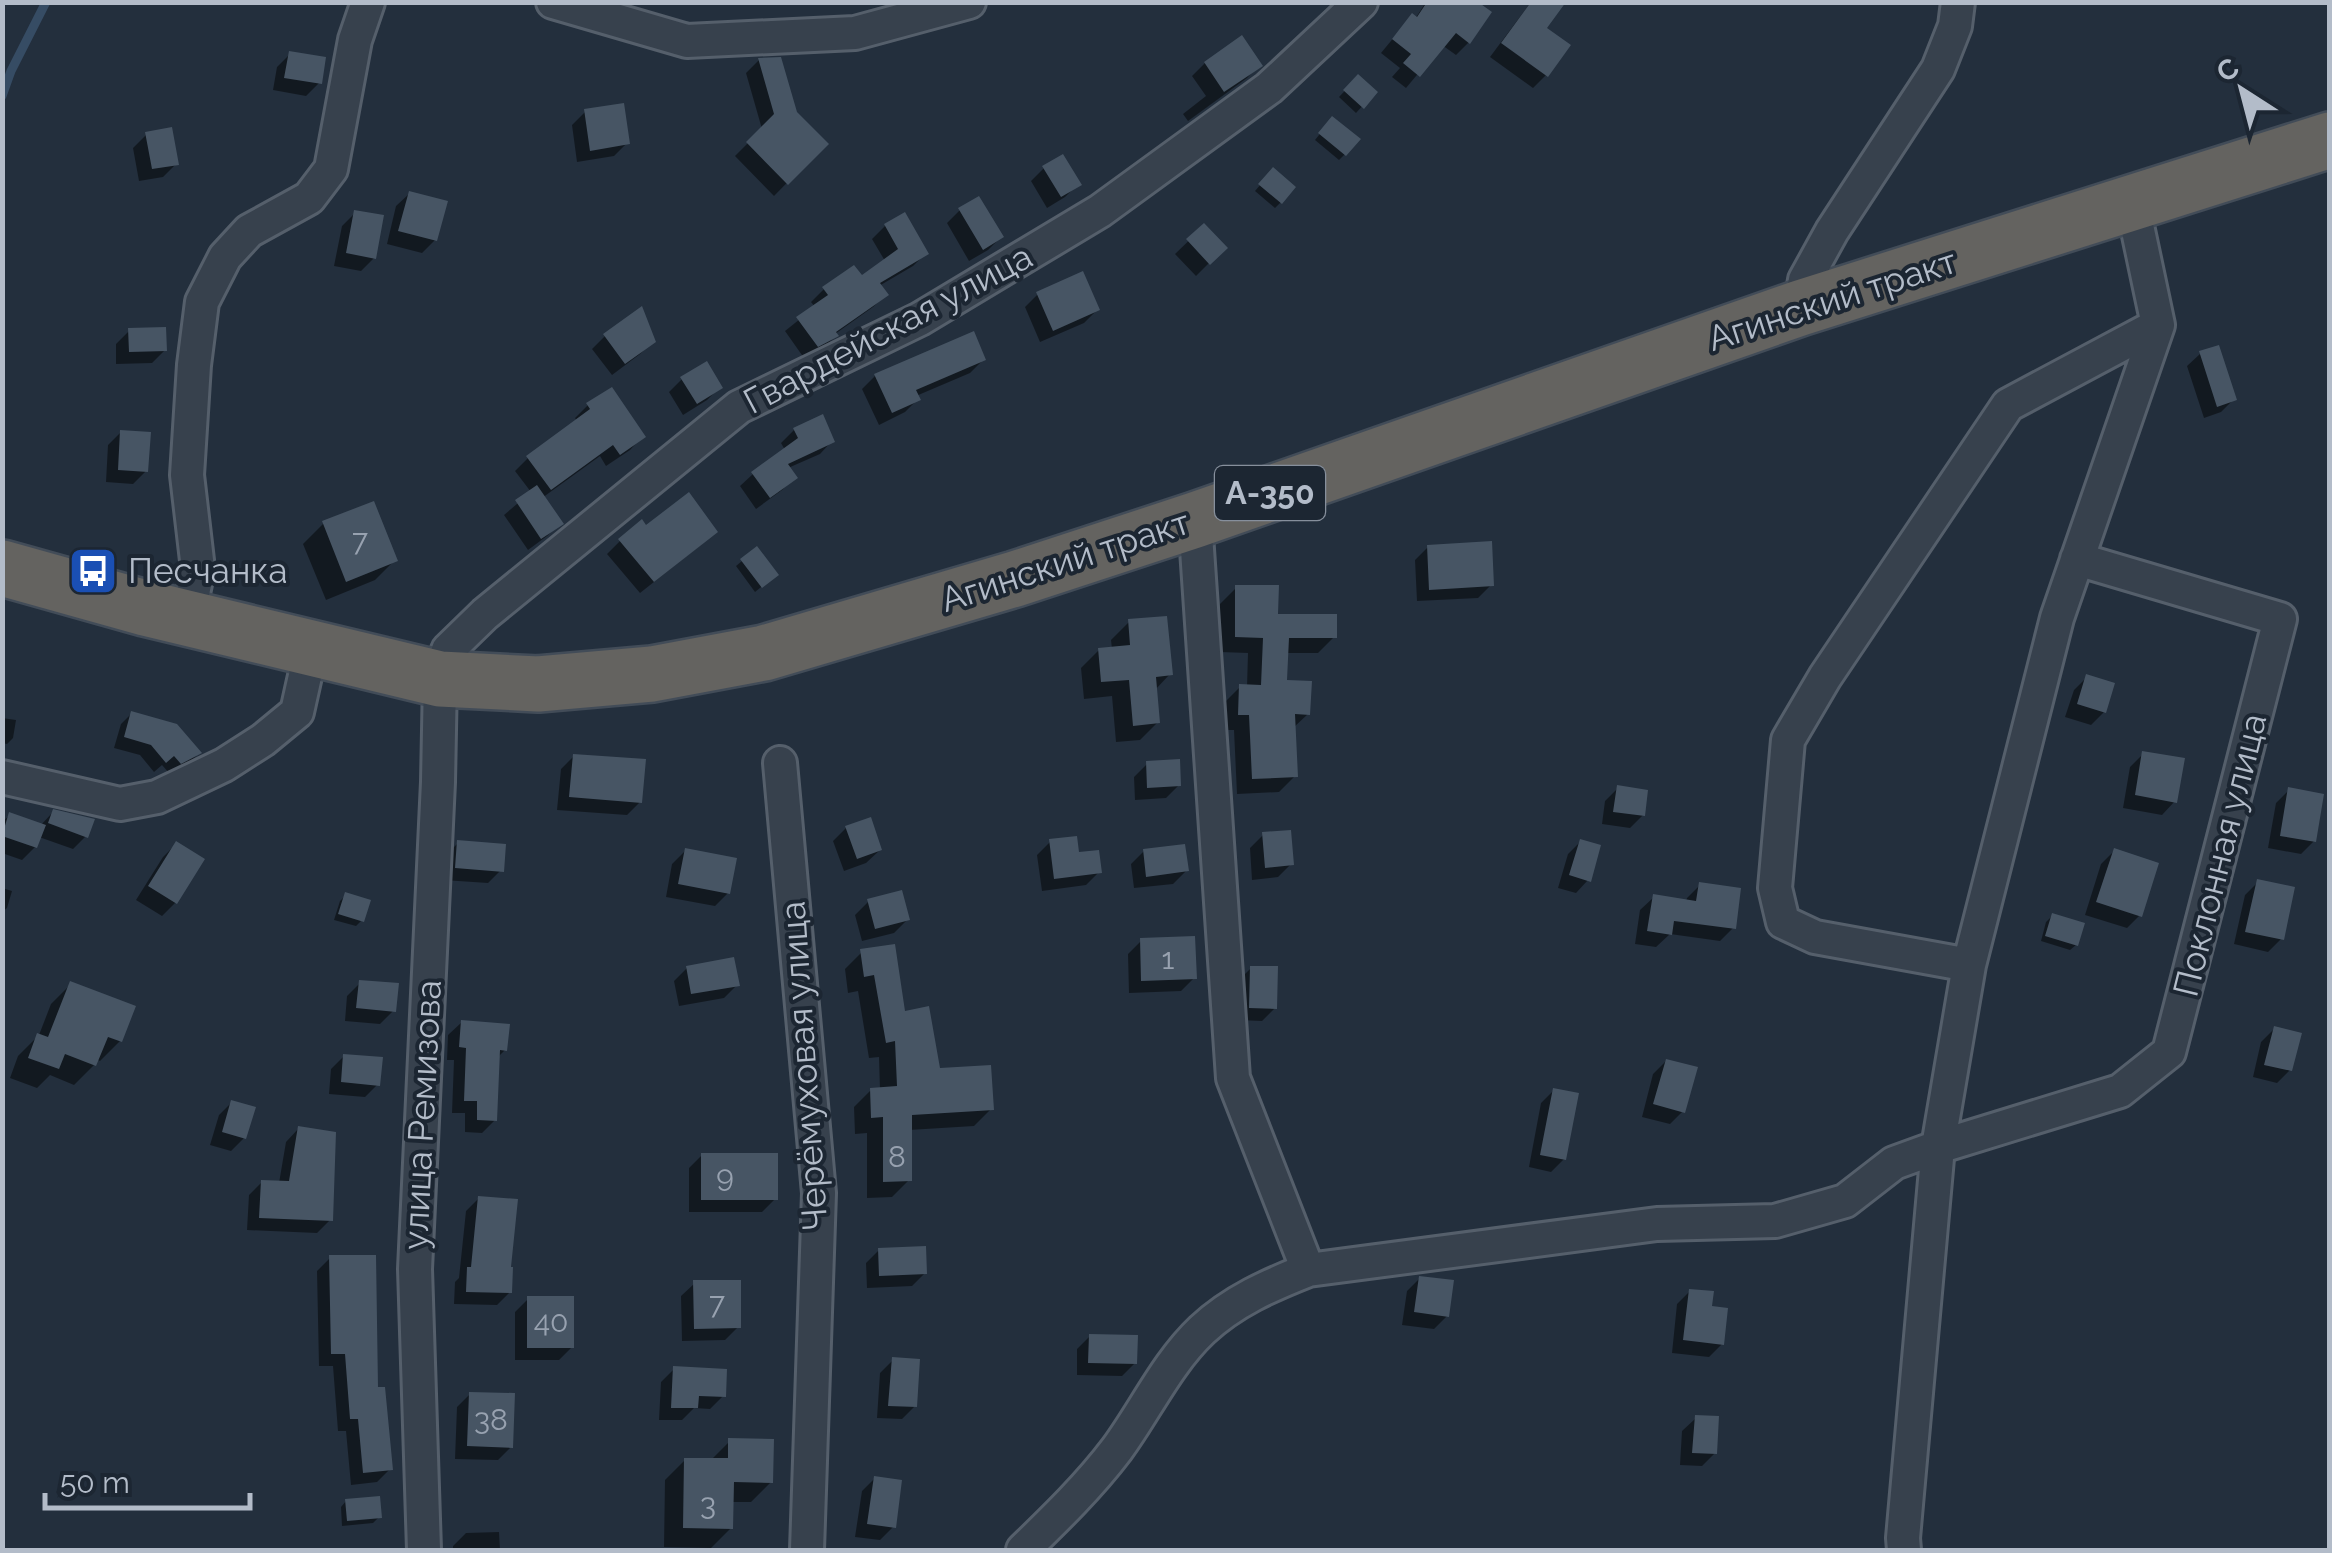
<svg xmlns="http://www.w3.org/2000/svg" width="2332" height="1553" viewBox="0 0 2332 1553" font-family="Raleway,sans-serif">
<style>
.shadow{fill:#0007}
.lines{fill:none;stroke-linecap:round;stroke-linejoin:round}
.stream{stroke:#364c64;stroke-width:9}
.building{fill:#475564}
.minor-casing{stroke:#555f6b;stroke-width:38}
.trunk-casing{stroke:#424c58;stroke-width:60}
.minor{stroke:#37414d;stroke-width:32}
.trunk{stroke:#646360;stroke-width:55}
.labels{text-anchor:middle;stroke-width:8;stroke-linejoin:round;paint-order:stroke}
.number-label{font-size:30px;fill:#98a2b0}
.shield{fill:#1c2632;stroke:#868f9c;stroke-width:2.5}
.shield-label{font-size:32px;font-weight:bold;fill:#b3bcc9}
.street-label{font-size:35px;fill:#b3bcc9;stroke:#1c2632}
.poi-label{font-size:35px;fill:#b3bcc9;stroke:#1c2632;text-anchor:start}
</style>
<rect width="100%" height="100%" fill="#232f3d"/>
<path class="shadow" d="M1426,2H1474L1469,42L1456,55L1442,45L1406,88L1392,77L1400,68L1381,53L1400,30L1415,19Z
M1531,2L1543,28L1546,75L1533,88L1490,57Z
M290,54L319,83L306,96L273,90L277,67Z
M759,60L795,113L825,144L774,196L735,156L762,129L746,73Z
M1205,63L1259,65L1247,78L1188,121L1183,114L1206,96L1192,76Z
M1358,77L1375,92L1356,113L1339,97Z
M585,112L627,143L614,156L577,162L572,125Z
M1327,125L1345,154L1339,160L1315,140Z
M146,135L176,164L163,177L139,181L133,148Z
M1044,168L1078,184L1065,197L1047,208L1031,181Z
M1273,170L1281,202L1275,208L1255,191Z
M410,193L435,240L422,253L387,244L396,206Z
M960,210L1001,237L988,250L969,261L947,223Z
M355,213L374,258L361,271L334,266L342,226Z
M904,215L926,253L913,266L879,286L886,295L873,307L835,334L836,336L823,348L804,358L785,331L815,307L811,302L824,289L861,279L885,261L872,239L885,226Z
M1204,226L1224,248L1196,276L1175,254Z
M1038,294L1097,310L1084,323L1040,342L1025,307Z
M129,331L165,350L152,363L116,364V344Z
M605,336L653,341L640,354L612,375L592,349Z
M2200,354L2234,399L2221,412L2204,418L2187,366Z
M983,360L970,373L916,396L918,399L905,412L879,425L862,389L875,376Z
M682,379L720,387L707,400L683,415L669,392Z
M588,405L642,437L630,450L606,466L600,456L542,498L560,523L547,536L528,550L504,515L531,492L515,471L528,458L577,421L575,418Z
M794,430L832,441L820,454L788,468L795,477L782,490L756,509L740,486L753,474L785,450L781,443Z
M121,432L146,471L133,484L106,482L108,445Z
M372,504L395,560L375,580L326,600L303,544L323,524Z
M646,528L702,544L640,593L607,554L620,541Z
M1428,547L1491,585L1478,598L1417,601L1415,560Z
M742,561L770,580L755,592L736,566Z
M1236,588L1276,616L1334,637L1318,653H1286L1284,682L1308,714L1293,728L1295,776L1279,792L1237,794L1234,730H1223L1224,703L1240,687H1247L1248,653L1220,652V604Z
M1129,622L1170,674L1155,690L1158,722L1140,740L1116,742L1112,696L1084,699L1081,668L1099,650L1112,649L1111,640Z
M2087,677L2104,712L2091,725L2065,717L2074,690Z
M132,713L199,753L189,763L169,773L162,765L154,772L140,755L114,748L121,724Z
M2,718L16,720L13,738L7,744L2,743Z
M2143,754L2175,801L2162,815L2123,808L2130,767Z
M574,756L640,802L627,815L557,810L561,769Z
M1147,764L1179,785L1166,798L1135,800L1134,777Z
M1618,788L1643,815L1630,828L1602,824L1605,801Z
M2289,790L2314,841L2301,854L2268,848L2276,803Z
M53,812L86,836L73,849L39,837L35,847L22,860L2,853V822L10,815L40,826Z
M846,828L880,850L866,863L844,871L833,841Z
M1263,835L1291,864L1278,877L1252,880L1250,848Z
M1581,841L1588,880L1576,893L1558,888L1568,854Z
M1050,842L1077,855L1099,872L1086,885L1042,891L1037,855Z
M458,843L501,870L488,883L443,880L445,856Z
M176,844L175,903L162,916L136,900L163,857Z
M685,851L728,893L715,906L666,897L672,864Z
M1144,851L1186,871L1173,884L1134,888L1131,864Z
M2114,851L2140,915L2127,928L2085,915L2101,864Z
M2258,882L2281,939L2268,952L2234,944L2245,895Z
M1700,885L1733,928L1720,941L1670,934L1656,947L1635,944L1640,910L1654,897L1686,902L1687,898Z
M2,888L12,891L7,908L2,912Z
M346,895L361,921L356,926L334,920L340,901Z
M868,902L907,920L894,933L862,941L855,915Z
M2052,916L2076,945L2070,950L2041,941L2046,922Z
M1141,941L1194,978L1181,991L1129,993L1128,954Z
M862,952L938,1070L991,1109L974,1126L909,1130V1180L892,1197L867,1198V1133L855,1134L854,1107L871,1090H880L879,1057L869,1058L858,991L848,993L845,969Z
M687,968L737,985L724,998L679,1006L674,981Z
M1251,968L1275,1008L1262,1021L1237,1020L1238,981Z
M360,983L393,1011L380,1024L345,1021L347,996Z
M71,984L120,1041L100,1061L96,1059L94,1065L74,1085L50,1075L37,1088L10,1078L18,1056L39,1035L51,1004Z
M462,1022L505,1050L497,1058L495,1120L482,1133L465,1132V1113H452L454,1060H447L448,1035Z
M2274,1029L2290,1070L2277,1083L2253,1077L2261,1042Z
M344,1056L378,1084L365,1097L329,1094L331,1069Z
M1666,1061L1683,1111L1670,1124L1642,1117L1653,1074Z
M1554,1090L1564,1159L1551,1172L1529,1167L1541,1103Z
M232,1102L244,1138L231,1151L210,1145L219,1115Z
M2,1119L5,1144L2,1147Z
M299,1128L330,1220L317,1233L247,1230L249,1195L262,1182L279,1183L286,1142Z
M702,1155L775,1199L762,1212H689V1168Z
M479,1198L508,1270L510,1292L497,1305L454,1304L455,1282L459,1278L466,1211Z
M879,1250L925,1273L912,1286L867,1288L866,1263Z
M330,1258L375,1390L390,1469L377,1482L351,1485L346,1431H338L333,1366H319L317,1271Z
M1420,1278L1447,1316L1434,1329L1402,1325L1407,1291Z
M695,1283L738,1327L725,1340L682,1341L681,1296Z
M1690,1291L1710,1309L1722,1344L1709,1357L1672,1353L1677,1304Z
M528,1299L572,1347L559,1360H515V1312Z
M1090,1336L1135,1363L1122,1376L1077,1375V1349Z
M893,1360L915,1406L902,1419L877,1418L880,1373Z
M674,1369L723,1396L710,1409L694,1408L682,1420H659L661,1382Z
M470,1394L511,1447L498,1460L455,1459L457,1407Z
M1696,1418L1715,1453L1702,1466L1680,1465L1682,1431Z
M730,1441L771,1482L751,1502H731V1528L711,1548L664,1547L665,1480L685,1460L710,1461Z
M875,1478L893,1527L880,1540L855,1537L862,1491Z
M346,1501L379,1517L373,1523L342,1526L341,1507Z
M499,1532L500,1550H453V1546L466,1533Z"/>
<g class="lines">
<path class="stream" d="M2,96L11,71L46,2"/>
</g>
<path class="building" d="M1427,2H1478L1492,12L1470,44L1456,33L1420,77L1403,63L1411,54L1392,39L1412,13L1417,17Z
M1531,2H1566L1547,28L1571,45L1548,77L1501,43Z
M1242,35L1263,66L1224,92L1204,62Z
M289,51L326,57L322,84L284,78Z
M781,57L797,112L829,144L788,185L746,142L774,114L758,58Z
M1358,74L1378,92L1364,109L1343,90Z
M624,103L630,144L590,151L584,109Z
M1332,116L1361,139L1346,156L1318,133Z
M172,127L179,165L152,169L145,132Z
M1063,154L1082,185L1061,197L1042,166Z
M1273,167L1296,187L1282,204L1258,184Z
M409,191L448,201L437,241L398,231Z
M979,196L1004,237L983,250L958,208Z
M354,210L384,215L376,259L346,253Z
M905,212L929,254L880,283L889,295L836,332L839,336L818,347L796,317L828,295L822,287L854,265L862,275L898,249L884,224Z
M1204,223L1228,248L1210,265L1186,239Z
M1083,271L1100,310L1053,331L1036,292Z
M642,306L656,342L625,364L603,334Z
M166,327L167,351L129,352L128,328Z
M974,331L986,360L916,390L921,400L892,413L874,374Z
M2219,345L2237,400L2217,407L2199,351Z
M707,361L723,388L697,404L680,377Z
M612,387L646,437L620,455L613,445L551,490L526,456L590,409L586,403Z
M823,414L835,442L788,464L798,478L770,498L751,472L798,438L793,428Z
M120,430L151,432L148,472L118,470Z
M537,485L564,524L541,539L515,500Z
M689,492L718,532L654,582L618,539L642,519L646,525Z
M374,501L398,561L346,582L322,521Z
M1492,541L1494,586L1429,590L1427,545Z
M757,546L779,575L762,588L740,559Z
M1235,585H1279L1278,614H1337V638H1289L1287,680L1312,681L1310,715L1295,714L1298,777L1252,779L1249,715H1238L1239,684L1261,685L1263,638L1235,637Z
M1167,616L1173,675L1156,677L1160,723L1133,726L1129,680L1101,682L1098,648L1130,645L1128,619Z
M2086,674L2115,683L2106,713L2077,704Z
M131,711L177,724L202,753L181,764L174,756L166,763L151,745L124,737Z
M2142,751L2185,758L2177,803L2135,795Z
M573,754L646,759L642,803L569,797Z
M1180,759L1181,786L1147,788L1146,761Z
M1617,785L1648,790L1645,816L1613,812Z
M2288,787L2324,794L2316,842L2280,836Z
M53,809L95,819L88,838L48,823Z
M9,812L46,825L37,848L2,836Z
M871,817L882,850L857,859L845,826Z
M1291,830L1294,865L1265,868L1262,832Z
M1077,836L1079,852L1099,850L1102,873L1054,879L1049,839Z
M1580,839L1601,845L1591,882L1569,875Z
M457,840L506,844L504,872L455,868Z
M176,841L205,859L177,904L148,886Z
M1185,844L1189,871L1146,877L1143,849Z
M685,848L737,858L730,894L678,884Z
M2114,848L2159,863L2142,917L2096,902Z
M2257,879L2295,887L2284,940L2245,932Z
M1699,882L1741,888L1736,929L1674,921L1672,935L1647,931L1653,894L1696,901Z
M902,890L910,920L875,929L867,899Z
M345,892L371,900L364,922L338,914Z
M2052,913L2085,923L2078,946L2045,936Z
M1195,936L1197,979L1141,981L1140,938Z
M895,944L905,1011L929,1006L940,1068L991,1065L994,1110L912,1115V1181L883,1182V1117L871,1118L870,1088L897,1086L895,1041L886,1043L874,975L864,977L860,949Z
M734,957L740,986L691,994L686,966Z
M1250,966H1278L1277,1009L1249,1008Z
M359,980L399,983L396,1012L356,1008Z
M70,981L136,1006L122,1042L108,1037L96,1066L65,1054L59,1069L28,1058L37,1033L48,1037Z
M461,1020L510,1024L507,1051L500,1050L497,1121L477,1120V1101H464L466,1048L459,1047Z
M2274,1026L2302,1033L2292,1071L2264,1065Z
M343,1054L383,1057L380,1086L341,1082Z
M1666,1059L1698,1067L1685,1113L1653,1104Z
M1553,1088L1579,1093L1566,1160L1540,1155Z
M231,1100L256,1107L246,1139L222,1132Z
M298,1126L336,1132L333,1221L259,1218L261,1180L289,1181Z
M701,1153H778V1200H701Z
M478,1196L518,1199L511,1267H513L512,1293L466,1292L467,1267H471Z
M926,1246L927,1274L879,1276L878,1248Z
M329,1255H376L378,1387H385L393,1470L363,1473L358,1419H350L345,1354H331Z
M1419,1276L1454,1280L1449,1317L1414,1312Z
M693,1280H741V1328L694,1329Z
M1689,1289L1714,1291L1712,1306L1728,1308L1724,1345L1683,1340Z
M527,1296H574V1348H527Z
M1089,1334L1138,1335L1137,1364L1088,1363Z
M892,1357L920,1359L917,1407L888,1406Z
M673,1366L727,1369L726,1397L699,1396L698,1408H671Z
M469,1392L515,1393L513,1448L467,1446Z
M1695,1415L1719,1416L1717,1454L1692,1453Z
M728,1438L774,1439L773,1483L734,1482L733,1529L683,1528L684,1458H728Z
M874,1476L902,1480L896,1528L867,1524Z
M380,1496L382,1518L347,1521L345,1499Z"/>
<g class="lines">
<g class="minor-casing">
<path id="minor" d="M553,2L687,41L855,33L969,2
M1800,308L1805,280L1832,231L1938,69L1955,26L1958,2
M1195,520L1233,1078L1308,1270
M2077,559L2280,619L2169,1052L2120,1091L1938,1147L1969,965L2057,618L2158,325L2132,202
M188,618L198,569L187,475L194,365L202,302L225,257L249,231L309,198L331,169L355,40L368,2
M780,763L819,1193L807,1550
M2,777L120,804L157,797L224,765L263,740L297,712L311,649
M1969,965L1815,937L1783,922L1775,888L1788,740L1825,677L2008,405L2158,325
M424,1550L415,1269L438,782L440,679L448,650L485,614L739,407L920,319L1100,211L1269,88L1361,2
M1023,1550C1056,1518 1089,1486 1117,1449C1145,1411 1167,1363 1202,1330C1233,1301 1270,1285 1308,1270L1657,1224L1775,1221L1845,1201L1894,1163L1938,1147L1903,1538L1904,1550"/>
</g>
<g class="trunk-casing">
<path id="trunk" d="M2,568L145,608L440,679L538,684L652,674L764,653L1015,579L1195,520L1800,308L2330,140"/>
</g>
<use href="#minor" class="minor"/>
<use href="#trunk" class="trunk"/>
</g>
<defs>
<g id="bus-square" transform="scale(2.5)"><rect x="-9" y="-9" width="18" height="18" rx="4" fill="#1a4fb4" stroke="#1c2632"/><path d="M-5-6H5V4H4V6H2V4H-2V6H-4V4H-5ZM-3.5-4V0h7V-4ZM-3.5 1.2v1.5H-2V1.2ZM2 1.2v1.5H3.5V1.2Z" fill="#fff"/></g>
</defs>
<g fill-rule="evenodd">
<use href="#bus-square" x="93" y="571"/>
</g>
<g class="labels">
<g class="number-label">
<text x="360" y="551">7</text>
<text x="1168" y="969">1</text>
<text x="897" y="1167">8</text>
<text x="725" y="1186">9</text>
<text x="717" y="1314">7</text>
<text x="551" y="1332">40</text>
<text x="491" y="1430">38</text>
<text x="708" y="1515">3</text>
</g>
<rect class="shield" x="1215" y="466" width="110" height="54" rx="8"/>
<g class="shield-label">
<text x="1270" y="504">А-350</text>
</g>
<g class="street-label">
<text transform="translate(1832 300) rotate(-18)" y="12">Агинский тракт</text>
<text transform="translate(888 329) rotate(-28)" y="12">Гвардейская улица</text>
<text transform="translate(1065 561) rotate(-18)" y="12">Агинский тракт</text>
<text transform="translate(2220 855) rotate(-76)" y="12">Поклонная улица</text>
<text transform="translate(804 1066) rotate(-94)" y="12">Черёмуховая улица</text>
<text transform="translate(422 1115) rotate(-87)" y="12">улица Ремизова</text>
</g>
<g class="poi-label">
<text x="128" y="583">Песчанка</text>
</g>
</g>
<rect width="2332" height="1553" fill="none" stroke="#b3bcc9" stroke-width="10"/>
<g transform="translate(2242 90) rotate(324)" stroke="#1c2632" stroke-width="8" paint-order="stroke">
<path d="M0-8L18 38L0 25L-18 38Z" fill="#b3bcc9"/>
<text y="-15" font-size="28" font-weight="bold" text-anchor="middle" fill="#b3bcc9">С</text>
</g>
<path d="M45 1493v15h205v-15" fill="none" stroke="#b3bcc9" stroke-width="5"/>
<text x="60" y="1493" font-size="30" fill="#b3bcc9" stroke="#1c2632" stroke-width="8" paint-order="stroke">50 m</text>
</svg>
